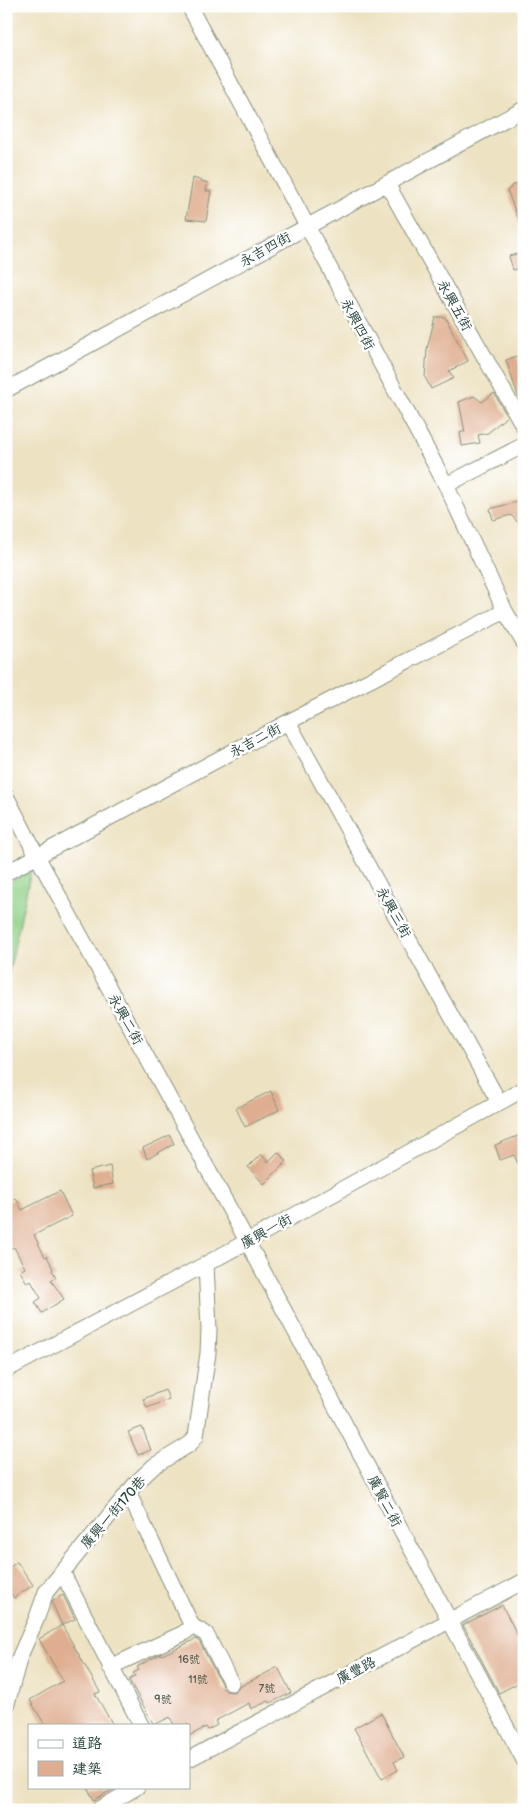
<svg xmlns="http://www.w3.org/2000/svg" width="530" height="1816" viewBox="0 0 530 1816" font-family="'Balsamiq Sans','LXGW WenKai TC',sans-serif">
<style>
.green{fill:#90d087;stroke:#58865e}
.building{fill:#dfae90}
.lines{fill:none;stroke-linecap:round;stroke-linejoin:round}
.street-casing{stroke:#86907b;stroke-width:17}
.street{stroke:#fff;stroke-width:15}
.labels{text-anchor:middle;stroke-width:5;stroke-linejoin:round;paint-order:stroke}
.number-label{font-size:11px;fill:#4f594b}
.street-label{font-size:14px;fill:#1f3d34;stroke:#fff}
</style>
<rect width="100%" height="100%" fill="#fff"/>
<filter id="ink" filterUnits="userSpaceOnUse"><feTurbulence type="fractalNoise" baseFrequency=".02" numOctaves="2"/><feDisplacementMap in="SourceGraphic" scale="10" xChannelSelector="R" yChannelSelector="G"/><feConvolveMatrix kernelMatrix="1 2 1 2 8 2 1 2 1" color-interpolation-filters="sRGB"/></filter>
<filter id="wash" filterUnits="userSpaceOnUse"><feTurbulence type="fractalNoise" baseFrequency=".0096" numOctaves="4" result="noise"/><feDisplacementMap in="SourceGraphic" scale="20" xChannelSelector="R" yChannelSelector="G"/><feGaussianBlur stdDeviation="1.12" result="paint"/><feColorMatrix in="noise" values="0 0 0 0 0 0 0 0 0 0 0 0 0 0 0 0 0 1.4 0 .05"/><feComposite in="paint" operator="in"/></filter>
<g filter="url(#wash)">
<rect width="100%" height="100%" fill="#ede2c2"/>
<path class="green" d="M31,871L6,986V884Z"/>
<g id="blocks">
<path class="building" d="M193,178L208,183L206,191H211L206,221L186,219Z
M524,181V231H523L507,190L511,188V186Z
M524,252V267L513,270L509,256Z
M435,317H445L468,361L449,371L454,378L431,389L425,377L427,349Z
M517,356L519,364L524,362V407L519,399L506,360Z
M494,393L507,416L488,433L478,435L480,443L462,446L460,432H465L459,402L474,396L482,402Z
M524,500V529L511,515L493,520L490,509Z
M271,1091L279,1110L245,1127L236,1108Z
M170,1135L174,1144L147,1159L143,1148Z
M520,1135L524,1146V1177L514,1155L500,1160L495,1145Z
M278,1152L287,1161L264,1184L248,1167L261,1154L268,1162Z
M110,1166L113,1184L93,1188L89,1171Z
M60,1191L72,1216L34,1235L45,1257L47,1256L53,1269L52,1270L56,1277L51,1280L64,1299L42,1313L35,1302L41,1298L31,1281L27,1283L20,1271L25,1268L14,1247L10,1249L6,1242V1203L16,1198L22,1210Z
M165,1390L169,1399L147,1408L143,1399Z
M142,1427L151,1450L138,1455L128,1432Z
M17,1562L33,1585L14,1598L6,1586V1570Z
M63,1595L75,1619L62,1625L52,1603L53,1600Z
M502,1605L524,1648V1680L499,1693L463,1625Z
M62,1625L100,1692L95,1694L113,1725H45L30,1700L63,1681L39,1639Z
M196,1639L199,1641L223,1687L226,1691L235,1692L239,1687L278,1667L291,1693L270,1703L269,1701L251,1709L249,1703L215,1721L217,1725L208,1730L206,1727L189,1736V1725H174L170,1717L154,1725L129,1680L135,1676L133,1673L139,1670L137,1667L151,1659L161,1654L162,1655Z
M381,1713L404,1757L394,1762L398,1770L382,1779L354,1728Z
M87,1787H117L94,1800Z"/>
</g>
</g>
<g filter="url(#ink)">
<use href="#blocks" fill-opacity="0" stroke="#86907b" stroke-width="1"/>
<g class="lines">
<g class="street-casing">
<path id="street" d="M189,6L446,485L505,611L524,643
M387,184L524,427
M6,390L524,109
M446,485L524,445
M288,722L499,1102
M6,796L37,856L247,1241L524,1760
M6,873L288,722L505,611
M6,1370L206,1264L524,1089
M128,1492L192,1626L206,1634L231,1683
M62,1572L141,1725
M110,1667L184,1633L192,1626
M6,1707L20,1656L36,1620L46,1592L137,1482L154,1466L190,1444L196,1436L208,1353L209,1329L206,1264
M189,1759L524,1581
M98,1810L137,1787"/>
</g>
<use href="#street" class="street"/>
</g>
</g>
<g class="labels">
<g class="number-label">
<text x="189" y="1663">16號</text>
<text x="198" y="1683">11號</text>
<text x="267" y="1692">7號</text>
<text x="163" y="1703">9號</text>
</g>
<g class="street-label">
<text transform="translate(265 249) rotate(-29)" y="5">永吉四街</text>
<text transform="translate(455 305) rotate(61)" y="5">永興五街</text>
<text transform="translate(358 324) rotate(62)" y="5">永興四街</text>
<text transform="translate(255 740) rotate(-28)" y="5">永吉二街</text>
<text transform="translate(394 912) rotate(61)" y="5">永興三街</text>
<text transform="translate(126 1019) rotate(61)" y="5">永興二街</text>
<text transform="translate(266 1231) rotate(-29)" y="5">廣興一街</text>
<text transform="translate(385 1501) rotate(62)" y="5">廣賢二街</text>
<text transform="translate(113 1512) rotate(-49)" y="5">廣興一街170巷</text>
<text transform="translate(356 1670) rotate(-28)" y="5">廣豐路</text>
</g>
</g>
<rect width="530" height="1816" fill="none" stroke="#fff" stroke-width="25"/>
<rect x="28" y="1724" width="162" height="65" fill="#ffffff" stroke="#a5b1ae"/>
<rect x="38" y="1740" width="25" height="8" fill="#ffffff" stroke="#a5b1ae"/>
<text x="72" y="1748" font-size="15" fill="#1f3d34">道路</text>
<rect x="38" y="1761" width="25" height="15" fill="#dfae90" stroke="#a5b1ae"/>
<text x="72" y="1774" font-size="15" fill="#1f3d34">建築</text>
</svg>
